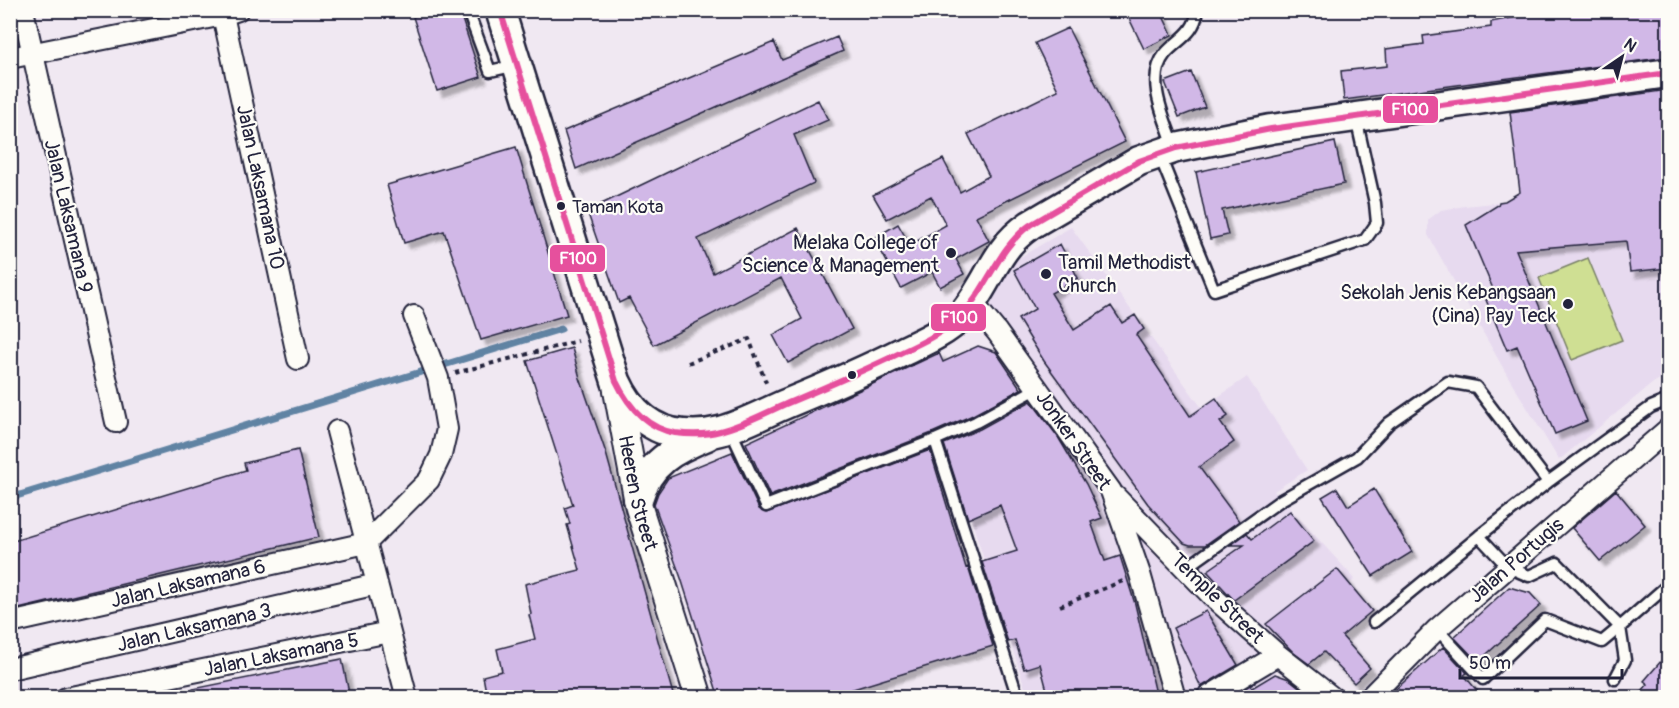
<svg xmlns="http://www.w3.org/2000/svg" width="1679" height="708" viewBox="0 0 1679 708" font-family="Pangolin,sans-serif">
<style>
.built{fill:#e7daef}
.garden{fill:#cfdf93;stroke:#788067;stroke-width:1.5}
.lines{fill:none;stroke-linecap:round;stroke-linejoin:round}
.stream{stroke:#6083a3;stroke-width:7}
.building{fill:#d1b8e7;stroke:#22223b;stroke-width:1.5;filter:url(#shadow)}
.service-casing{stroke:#22223b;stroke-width:15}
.minor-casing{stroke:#22223b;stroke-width:24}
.tertiary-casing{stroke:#22223b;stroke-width:30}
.secondary-casing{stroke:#22223b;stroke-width:33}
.path{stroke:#22223b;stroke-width:4;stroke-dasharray:4.5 4.5;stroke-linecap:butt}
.service{stroke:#fdfcf7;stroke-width:10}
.minor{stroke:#fdfcf7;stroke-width:20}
.tertiary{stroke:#fdfcf7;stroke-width:26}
.secondary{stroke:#fdfcf7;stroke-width:28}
.bus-1-casing{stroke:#fdfcf7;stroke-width:10}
.bus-1{stroke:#e6509d;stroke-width:6}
.bus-dot{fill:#22223b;stroke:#fdfcf7;stroke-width:2}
.labels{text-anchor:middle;stroke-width:4.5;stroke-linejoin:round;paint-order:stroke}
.bus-label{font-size:18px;fill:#22223b;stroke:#fdfcf7;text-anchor:start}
.street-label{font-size:20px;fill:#22223b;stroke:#fdfcf7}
.poi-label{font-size:20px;fill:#22223b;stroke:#fdfcf7;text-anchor:end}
.line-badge{stroke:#fdfcf7;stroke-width:2}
.badge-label{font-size:16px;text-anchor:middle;font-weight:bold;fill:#fff}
</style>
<defs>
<filter id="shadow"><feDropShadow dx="5.5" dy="5.5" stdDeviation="1.5" flood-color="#0004"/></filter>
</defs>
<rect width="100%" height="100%" fill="#f0e8f2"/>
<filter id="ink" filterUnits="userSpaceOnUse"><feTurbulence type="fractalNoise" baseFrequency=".0167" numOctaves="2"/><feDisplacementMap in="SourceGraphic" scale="12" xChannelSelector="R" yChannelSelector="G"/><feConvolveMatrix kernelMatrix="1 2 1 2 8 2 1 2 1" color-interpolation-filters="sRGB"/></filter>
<g filter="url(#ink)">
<path class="built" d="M1668,185V374L1653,383L1559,460L1506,373L1428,235V220L1441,210L1465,206Z
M1071,227L1202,408L1247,377L1307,470L1274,491L1355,579L1282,643L1275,671L1285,697H1028L950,453L1044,406L981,325L1007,265Z"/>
<path class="garden" d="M1588,258L1622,340L1572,360L1539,278Z"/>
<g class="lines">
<path class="stream" d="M10,498L561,329"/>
</g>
<path class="building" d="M433,10H459L481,77L437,91L413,17Z
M1125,10H1160L1172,35L1144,49Z
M1551,10H1668V57L1344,100L1341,71L1387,66L1386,49L1424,44L1423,36L1491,27V22Z
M1068,28L1125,142L976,216L989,241L956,259L964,274L940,287L932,272L901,288L874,238L898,224L910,245L946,225L931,196L887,219L873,195L943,159L960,192L989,176L968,134L1058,90L1035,43Z
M837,37L843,51L576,169L564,131L774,42L782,60Z
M1191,72L1205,107L1179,117L1165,82Z
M1668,90V268L1630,272L1626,241L1516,250L1587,421L1555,434L1517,346L1507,350L1486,300L1496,296L1466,225L1498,205L1499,202L1505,201L1520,192L1510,112Z
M818,100L828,120L794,135L814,183L698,239L713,273L798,228L852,329L788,363L773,335L802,319L781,278L654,345L629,298L619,303L587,211Z
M1335,142L1344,184L1222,210L1228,235L1210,239L1196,172Z
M516,147L567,315L481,340L444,231L404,243L387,185Z
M1060,244L1078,278L1051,293L1074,330L1111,306L1122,323L1135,315L1144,329L1136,335L1190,416L1216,398L1228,416L1220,422L1234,442L1199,467L1239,521L1205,545H1190L1184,543L1148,504L1044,361L1018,319L1035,309L1014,270Z
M978,346L996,352L1021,389L973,415L932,433L770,496L746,443L939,353L943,362Z
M572,348L580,378L606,453L674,698H487L483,676L502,671L497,649L535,639L529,615L531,614L525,584L580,570L567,525L570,524L565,508L573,505L527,361Z
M1031,401L1058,437L1086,484L1102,518L1091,522L1105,561L1120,556L1135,604L1157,698H1049L1040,664L1024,669L1015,640L1008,642L982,562L1017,551L1000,505L968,519L944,444L980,429Z
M298,450L319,537L10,611V542L246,470L244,463Z
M930,450L966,568L968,567L993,646L824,698H719L681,578L654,504L658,493L668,478L732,452L759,509L766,513Z
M1337,488L1348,506L1374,489L1412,552L1373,576L1322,497Z
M1616,490L1645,525L1600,561L1572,528Z
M1290,511L1314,541L1234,600L1207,571L1244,545H1231L1247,533L1252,539Z
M1337,569L1372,611L1342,636L1370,668L1354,683L1324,652L1309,664L1294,653L1266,624Z
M1509,587L1530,593L1541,605L1478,662L1454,637Z
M1206,611L1238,665L1201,687L1173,628Z
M1443,647L1467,673L1464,675L1483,698H1386Z
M1668,653V698H1636L1648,684L1644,681Z
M342,659L350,698H194L193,689Z
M1275,674L1289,679L1313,698H1230L1250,685L1252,688Z"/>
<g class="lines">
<g class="service-casing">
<path id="service" d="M476,10L469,14L490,71L517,65
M1175,148C1166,121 1144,80 1165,54C1179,38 1194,35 1198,10
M1159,154L1214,290L1365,240L1377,223L1375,203L1356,118
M730,429L766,506L935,440L1018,698
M935,440L976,422L1038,388
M1548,482L1651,407L1668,400
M1186,568L1281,500L1357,457L1389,423L1448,382L1476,387L1548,482L1479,536L1508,567L1529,576L1557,563L1620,627L1602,642L1545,620L1483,679L1437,629
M1374,622L1479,536
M1615,679L1625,660L1620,627L1668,585"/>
</g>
<g class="minor-casing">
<path id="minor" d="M23,10L116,422
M223,15L298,359
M10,58L223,15L238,10
M972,302L997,332L1111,491L1140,574L1175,698
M337,431L407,698
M1115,496L1214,598L1278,655L1333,698
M10,623L366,543L429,480L441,455L447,429L438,378L414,316
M10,669L377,584
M66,698L389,632
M1206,698L1278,655
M1369,698L1437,629L1668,429"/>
</g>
<g class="tertiary-casing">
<g id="tertiary">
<path id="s1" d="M616,385L639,508L699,698"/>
</g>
</g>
<g class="secondary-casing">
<path id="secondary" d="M500,10L616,381C629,410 651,432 684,434C695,435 709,434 720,431C743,425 766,412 788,403C827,387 866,370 904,351C922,342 944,333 959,318C978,299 988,272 1004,250C1011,240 1020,232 1030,225L1139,161L1176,148L1271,129L1668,73
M638,499C648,463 674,449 707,436"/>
</g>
<path class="path" d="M688,363L749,339L767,385
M455,373L578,341
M1060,606L1123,581"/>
<use href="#service" class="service"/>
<use href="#minor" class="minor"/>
<use href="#tertiary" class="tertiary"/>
<use href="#secondary" class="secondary"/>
<g class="bus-1-casing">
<path id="bus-1" d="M500,10L616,381C628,406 646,428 675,433C690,435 706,435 720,431C744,425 765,413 788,403C826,387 863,371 900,353C919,344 939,335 955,321C987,294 995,250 1030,225L1139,161L1176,148L1271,129L1668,73"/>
</g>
<use href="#bus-1" class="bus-1"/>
</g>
</g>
<g class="bus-dot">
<circle cx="561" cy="206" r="5"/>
<circle cx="951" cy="253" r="6"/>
<circle cx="1046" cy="274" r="6"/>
<circle cx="1568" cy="304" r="6"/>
<circle cx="852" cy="375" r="5"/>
</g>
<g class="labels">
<g class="bus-label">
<text x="572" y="213">Taman Kota</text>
</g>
<g class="street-label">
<text transform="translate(261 187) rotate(78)" y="7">Jalan Laksamana 10</text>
<text transform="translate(69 216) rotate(77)" y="7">Jalan Laksamana 9</text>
<text transform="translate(1074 440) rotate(55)" y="7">Jonker Street</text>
<text dy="7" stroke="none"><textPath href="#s1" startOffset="110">Heeren Street</textPath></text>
<text transform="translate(1516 560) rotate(-41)" y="7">Jalan Portugis</text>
<text transform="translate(188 583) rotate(-13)" y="7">Jalan Laksamana 6</text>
<text transform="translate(1218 598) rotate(44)" y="7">Temple Street</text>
<text transform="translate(194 627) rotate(-13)" y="7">Jalan Laksamana 3</text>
<text transform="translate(281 654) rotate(-11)" y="7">Jalan Laksamana 5</text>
</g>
<g class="poi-label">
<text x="939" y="249">Melaka College of<tspan x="939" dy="23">Science &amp; Management</tspan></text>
<text x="1058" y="269" text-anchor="start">Tamil Methodist<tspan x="1058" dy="23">Church</tspan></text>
<text x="1556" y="299">Sekolah Jenis Kebangsaan<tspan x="1556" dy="23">(Cina) Pay Teck</tspan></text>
</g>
</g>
<g class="line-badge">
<rect x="1382" y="95" width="57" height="29" rx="6" fill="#e6509d"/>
<rect x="549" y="244" width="57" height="29" rx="6" fill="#e6509d"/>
<rect x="930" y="303" width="57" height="29" rx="6" fill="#e6509d"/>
</g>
<g class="badge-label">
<text x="1410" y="115">F100</text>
<text x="578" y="264">F100</text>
<text x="959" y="323">F100</text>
</g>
<rect width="1679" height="708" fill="none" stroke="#fdfcf7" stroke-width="36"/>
<rect x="18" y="18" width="1643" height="672" fill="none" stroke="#22223b" stroke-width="2" filter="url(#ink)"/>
<g transform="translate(1622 57) rotate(35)" stroke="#fdfcf7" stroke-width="4.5" paint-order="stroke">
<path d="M0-4.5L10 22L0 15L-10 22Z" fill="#22223b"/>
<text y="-9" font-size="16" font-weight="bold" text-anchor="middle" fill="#22223b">N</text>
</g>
<path d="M1460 669v9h162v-9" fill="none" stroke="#22223b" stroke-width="3"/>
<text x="1469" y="669" font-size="18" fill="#22223b" stroke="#fdfcf7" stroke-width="4.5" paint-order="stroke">50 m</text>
</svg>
